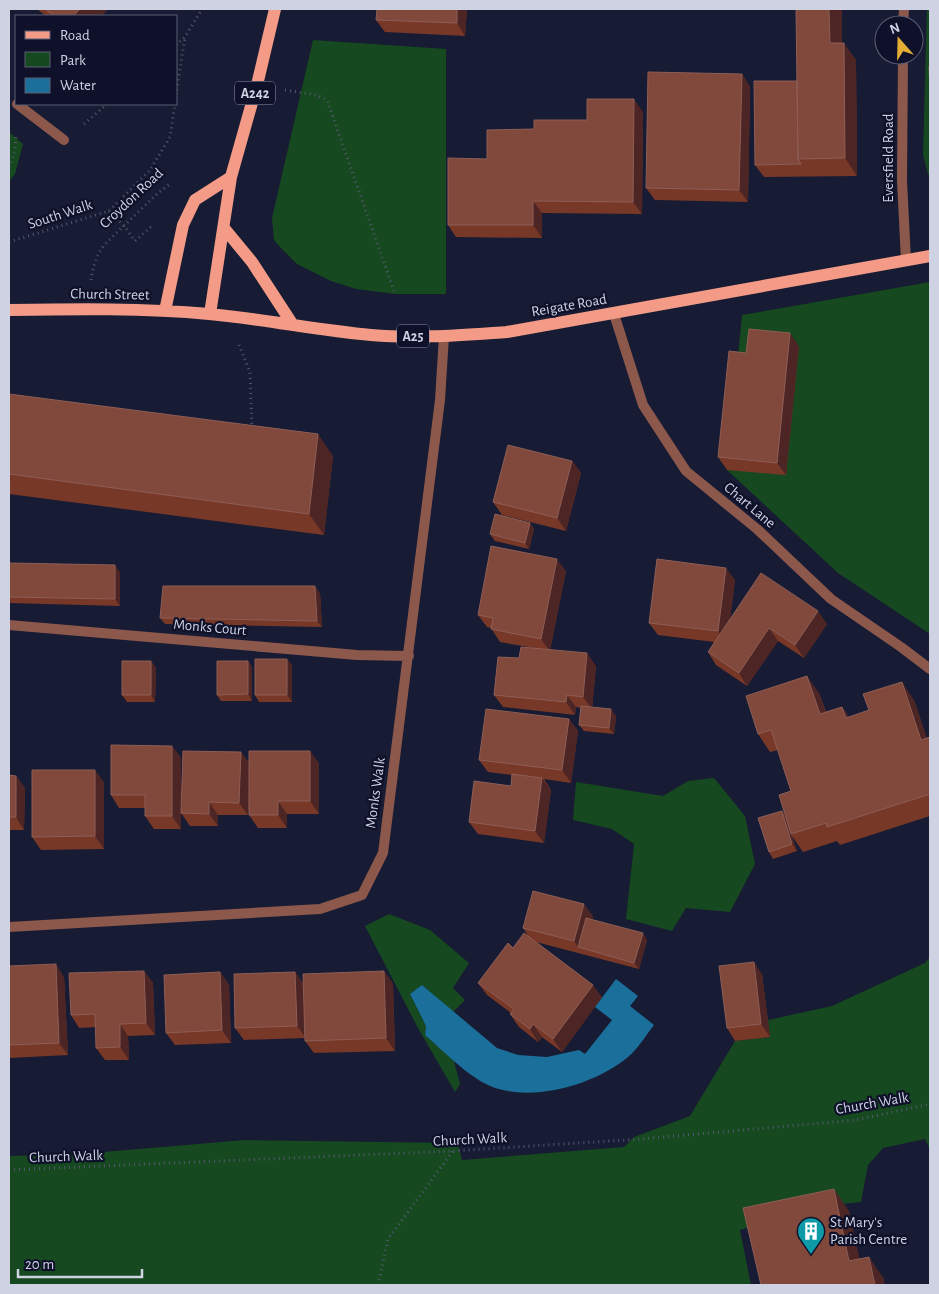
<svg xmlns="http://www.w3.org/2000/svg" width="939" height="1294" viewBox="0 0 939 1294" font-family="'Alegreya Sans',sans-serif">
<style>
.green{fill:#16491f}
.water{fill:#1b6f9b}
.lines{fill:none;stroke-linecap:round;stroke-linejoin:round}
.path{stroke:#54586d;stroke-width:3;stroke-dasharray:1 4;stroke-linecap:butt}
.minor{stroke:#8d584c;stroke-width:10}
.tertiary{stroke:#8d584c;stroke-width:10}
.primary{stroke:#f39b86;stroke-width:12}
.wall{fill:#783828}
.shaded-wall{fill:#4d2524}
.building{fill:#81483c;stroke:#8d5e56}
.labels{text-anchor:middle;stroke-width:4.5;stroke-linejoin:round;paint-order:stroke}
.shield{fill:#0e1129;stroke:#9498ab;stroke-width:1}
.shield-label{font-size:14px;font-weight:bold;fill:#ced2e3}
.street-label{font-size:15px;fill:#ced2e3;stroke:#0e1129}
.poi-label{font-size:15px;fill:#ced2e3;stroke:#0e1129;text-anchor:start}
</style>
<rect width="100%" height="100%" fill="#171b33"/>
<path class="green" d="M927,9H930V177L928,174L923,155Z
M313,40L446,49V294H395L356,289L331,281L297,264L281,248L274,240L272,218Z
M9,132L23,144L15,174L9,182Z
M930,282V634L838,573L727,470L742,315Z
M714,778L745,816L755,864L730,912L686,908L672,931L626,919L634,844L612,829L573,820L576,782L663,796L688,781Z
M389,914L430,930L469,963L453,988L465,1000L453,1012L422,985L410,994L426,1026L425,1035L454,1061L460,1084L455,1092L418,1028L365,926Z
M930,957V1150L925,1139L883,1148L868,1165L861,1202L812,1207L740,1230L751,1285H9V1156L80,1154L245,1140L453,1143L458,1144L462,1160L624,1147L634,1137L690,1116L735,1041L770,1037L768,1020L832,1006L925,963Z"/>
<path class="water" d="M616,979L638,996L630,1006L654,1025C646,1035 638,1049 628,1057C595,1085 529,1104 488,1085C468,1076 442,1050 425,1035L426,1026L410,994L422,985L497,1048L518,1055L547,1057L579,1050L585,1054L612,1020L595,1007Z"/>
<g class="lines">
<path class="path" d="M176,45L185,37L202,9
M285,90L316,95L327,100L395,294
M176,95L185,37
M84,124L107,104
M9,167L15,150L16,136
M109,211L125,227L135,241L153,225
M9,242L109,211L150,170L170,137L175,104
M91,280C93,267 96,256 104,245L158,193L170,184
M239,345L250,372L252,430
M9,1170L453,1151L641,1139L856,1120L930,1104
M378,1285L388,1239L453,1151"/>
<path class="minor" d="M903,25L904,9
M903,55L902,181L906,260
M17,104L64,140
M9,625L357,655L409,656
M9,927L320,909L362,895L383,853L440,400L444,336"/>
<path class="tertiary" d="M614,314L643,405L686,471L757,529L831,599L901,647L930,669"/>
<path class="primary" d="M224,228L252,262L293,325
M9,310C76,309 143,308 209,314C263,319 317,330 371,335C416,339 462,335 507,332L930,256
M165,311L183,225L195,200L231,177
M210,314L231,177L257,85L275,9"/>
</g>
<path class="wall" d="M37,9H108L101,16H46Z
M467,9L465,36L385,32L376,20Z
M642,9H674V10Z
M842,43L856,60L857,176L764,177L755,165L797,81Z
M742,74L750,87L748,202L655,200L646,188Z
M643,112L642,214L542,213V238L456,237L448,225L487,159L534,129Z
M799,346L786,475L727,470L718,457L746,353Z
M9,394L333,456L324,535L9,494Z
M572,461L581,473L566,531L502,515L493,502Z
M530,523L534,529L529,549L495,541L490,534Z
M9,563L120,572V606L9,603Z
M566,571L550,650L596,666L592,708L616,716L614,734L584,731L579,725L581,708L576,707L575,715L503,707L494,695L519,658L534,648L500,642L491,628L487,627L478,615Z
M735,580L730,618L827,624L804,658L778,641L747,686L716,665L708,652L714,642L658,635L649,623Z
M320,593L322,627L165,624L160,618Z
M287,659L292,666V702H259L255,695Z
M151,661L156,668L155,702H127L122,695Z
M248,661L252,667V701H221L217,695Z
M819,693L826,712L842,707L849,717L914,700L927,739L930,737V816L840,845L837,841L803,852L792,836L797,851L773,859L769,852L782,811L785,815L791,791L778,750L770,752L758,734Z
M569,719L578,731L571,783L544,779L551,790L544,843L478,834L469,822L511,786L512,775L488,772L479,760Z
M172,746L181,758V829H154L145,816V808H119L111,795Z
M241,752L249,763H319V814H287V828H258L249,815V803L248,815H218V826H190L181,813Z
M9,775L16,776L25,788L24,830H9Z
M104,782V849L41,850L32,837Z
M593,916L592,920L647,940L639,969L536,942L602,997L562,1052L542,1037L538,1042L519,1027L510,1014L511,1013L487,995L478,983L513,948L529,937L523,928Z
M9,966L64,977L68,1055L9,1058Z
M144,971L153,983L155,1035L128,1036L129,1060H105L96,1048V1027L79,1028L71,1015Z
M384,971L393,984L395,1051L314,1053L305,1041V1038L244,1040L235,1028L295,972L303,984Z
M220,972L229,985L231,1043L175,1045L166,1033Z
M762,974L770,1037L735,1041L727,1028Z"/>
<path class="shaded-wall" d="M80,9H108L101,16H73Z
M457,9H467L465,36L457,23Z
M829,9H842V60L830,43Z
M844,43L856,60L857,176L845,158Z
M742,74L750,87L748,202L739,190Z
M634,99L643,112L642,214L633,202Z
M533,201L542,213V238L533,225Z
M790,333L799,346L786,475L777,463Z
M318,434L333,456L324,535L309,514Z
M572,461L581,473L566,531L557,518Z
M530,523L534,529L529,549L525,543Z
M557,559L566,571L550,651L541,639Z
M115,565L120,572V606L115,599Z
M726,568L735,580L727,644L718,631Z
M315,586L320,593L322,627L317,621Z
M818,611L827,624L804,658L795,645Z
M769,628L778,641L747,686L739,673Z
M587,653L596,666L592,709L583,697Z
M287,659L292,666V702L287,695Z
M151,661L156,668L155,702L151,695Z
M248,661L252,667V701L248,694Z
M807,676L819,693L832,732L820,714Z
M902,682L914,700L930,749L921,740Z
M567,695L576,707L575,715L566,702Z
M842,707L855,725L846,718Z
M611,709L616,716L614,734L609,728Z
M569,719L578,731L571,783L562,770Z
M172,746L181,758V829L172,816Z
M310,751L319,763V814L310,801Z
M241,752L250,765L248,815L239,803Z
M95,770L104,782V849L95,836Z
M16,776L25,788L24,830L16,817Z
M542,778L551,790L544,843L535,831Z
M278,801L287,814V828L278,815Z
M209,802L218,815V826L209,814Z
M782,811L787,817L791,834L792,836L797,851L792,844Z
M584,904L593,916L584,949L578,947L574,941Z
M643,933L647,940L639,969L634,963Z
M754,962L762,974L770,1037L761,1024Z
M56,964L64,977L68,1055L59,1043Z
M144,971L153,983L155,1035L146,1023Z
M384,971L393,984L395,1051L386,1038Z
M220,972L229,985L231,1043L222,1030Z
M295,972L304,984L306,1038L297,1026Z
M593,985L602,997L562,1052L553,1039Z
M120,1024L128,1036L129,1060L120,1047Z
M533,1024L542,1037L538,1042L530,1029Z
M834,1189L849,1211L865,1283L849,1261Z
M869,1257L884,1279L885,1285H875Z"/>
<path class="building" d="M45,9H80L73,16H54Z
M377,9H457V23L376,20Z
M796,9H829L830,43H844L845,158L798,159Z
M929,66H930V92Z
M648,72L742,74L739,190L646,188Z
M754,81H797L798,159L801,164L755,165Z
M587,99H634L633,202L533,201V225H448V158L487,159V130L534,129V120H587Z
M749,329L790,333L777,463L718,457L729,351L746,353Z
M9,394L318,434L309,514L9,474Z
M508,445L572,461L557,518L493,502Z
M495,514L530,523L525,543L490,534Z
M491,546L557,559L541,639L491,629L493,618L478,615Z
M657,559L726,568L718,631L649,623Z
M9,563L115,565V599L9,597Z
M761,573L818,611L795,645L769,628L739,673L708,652Z
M163,586H315L317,621L160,618Z
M521,647L587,653L583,697L567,695L566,702L494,695L498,657L519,658Z
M255,659H287V695H255Z
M122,661H151V695H122Z
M217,661H248V694L217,695Z
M807,676L820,714L842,707L846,718L869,710L863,694L902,682L921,740L930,737V794L827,827L826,823L791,834L779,795L791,791L771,730L758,734L746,696Z
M581,706L611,709L609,728L579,725Z
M486,709L569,719L562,770L479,760Z
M111,745L172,746V816H145V795H111Z
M183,751L241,752L239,803L209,802V814L181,813Z
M249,751H310V801H278V815H249Z
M32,770H95V836L32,837Z
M512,774L542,778L535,831L469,822L474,781L511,786Z
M9,775L16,776V817H9Z
M782,811L792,844L769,852L758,818Z
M533,891L584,904L574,941L523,928Z
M586,918L643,933L634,963L578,947Z
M524,933L593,985L553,1039L533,1024L530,1029L510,1014L514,1009L478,983L508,943L513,948Z
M754,962L761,1024L727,1028L719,966Z
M56,964L59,1043L9,1045V966Z
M144,971L146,1023L120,1024V1047L96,1048L95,1014L71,1015L69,973Z
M384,971L386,1038L305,1041L303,974Z
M220,972L222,1030L166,1033L164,975Z
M295,972L297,1026L235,1028L234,974Z
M834,1189L849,1261L869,1257L875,1285H761L743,1208Z"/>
<defs>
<g id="building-pin" transform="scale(1.4375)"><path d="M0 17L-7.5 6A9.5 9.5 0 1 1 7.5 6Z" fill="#0f9aa8" stroke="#0e1129"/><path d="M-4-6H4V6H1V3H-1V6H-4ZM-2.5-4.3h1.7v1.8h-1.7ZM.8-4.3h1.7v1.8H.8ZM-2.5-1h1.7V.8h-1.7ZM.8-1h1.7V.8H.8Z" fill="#fff"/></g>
</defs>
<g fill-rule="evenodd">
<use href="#building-pin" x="811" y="1231"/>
</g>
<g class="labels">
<g class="shield">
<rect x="235" y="81.5" width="40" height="23" rx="4"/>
<rect x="397" y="324.5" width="32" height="23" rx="4"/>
</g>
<g class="shield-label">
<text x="255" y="98">A242</text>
<text x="413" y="341">A25</text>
</g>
<g class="street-label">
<text transform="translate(888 158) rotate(-90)" y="5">Eversfield Road</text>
<text transform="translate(131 198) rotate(-43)" y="5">Croydon Road</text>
<text transform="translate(60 214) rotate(-18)" y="5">South Walk</text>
<text transform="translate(110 294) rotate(1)" y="5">Church Street</text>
<text transform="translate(569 305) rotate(-10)" y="5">Reigate Road</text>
<text transform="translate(750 505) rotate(40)" y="5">Chart Lane</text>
<text transform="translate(210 627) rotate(5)" y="5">Monks Court</text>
<text transform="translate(375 793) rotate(-82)" y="5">Monks Walk</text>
<text transform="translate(872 1103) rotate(-10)" y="5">Church Walk</text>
<text transform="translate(470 1139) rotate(-3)" y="5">Church Walk</text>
<text transform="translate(66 1156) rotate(-2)" y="5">Church Walk</text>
</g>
<g class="poi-label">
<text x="830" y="1227">St Mary's<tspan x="830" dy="17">Parish Centre</tspan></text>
</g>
</g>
<rect width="939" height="1294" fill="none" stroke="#ced2e3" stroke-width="20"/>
<rect x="15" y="15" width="162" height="90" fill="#0e1129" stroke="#5b5e73"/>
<rect x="25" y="31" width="25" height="8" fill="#f39b86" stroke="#5b5e73"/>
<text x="60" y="40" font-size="15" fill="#ced2e3">Road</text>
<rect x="25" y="52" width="25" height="15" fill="#16491f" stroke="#5b5e73"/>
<text x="60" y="65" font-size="15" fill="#ced2e3">Park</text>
<rect x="25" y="78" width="25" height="15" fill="#1b6f9b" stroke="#5b5e73"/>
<text x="60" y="90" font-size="15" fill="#ced2e3">Water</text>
<g transform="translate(899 40) rotate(340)"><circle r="24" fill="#0e1129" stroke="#5b5e73"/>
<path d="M0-4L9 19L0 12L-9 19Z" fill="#e4ae35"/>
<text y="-8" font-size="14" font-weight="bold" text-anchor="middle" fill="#ced2e3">N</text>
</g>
<path d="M18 1269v8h124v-8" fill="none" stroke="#ced2e3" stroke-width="2.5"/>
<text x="25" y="1269" font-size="15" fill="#ced2e3" stroke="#0e1129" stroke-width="4" paint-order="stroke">20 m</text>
</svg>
